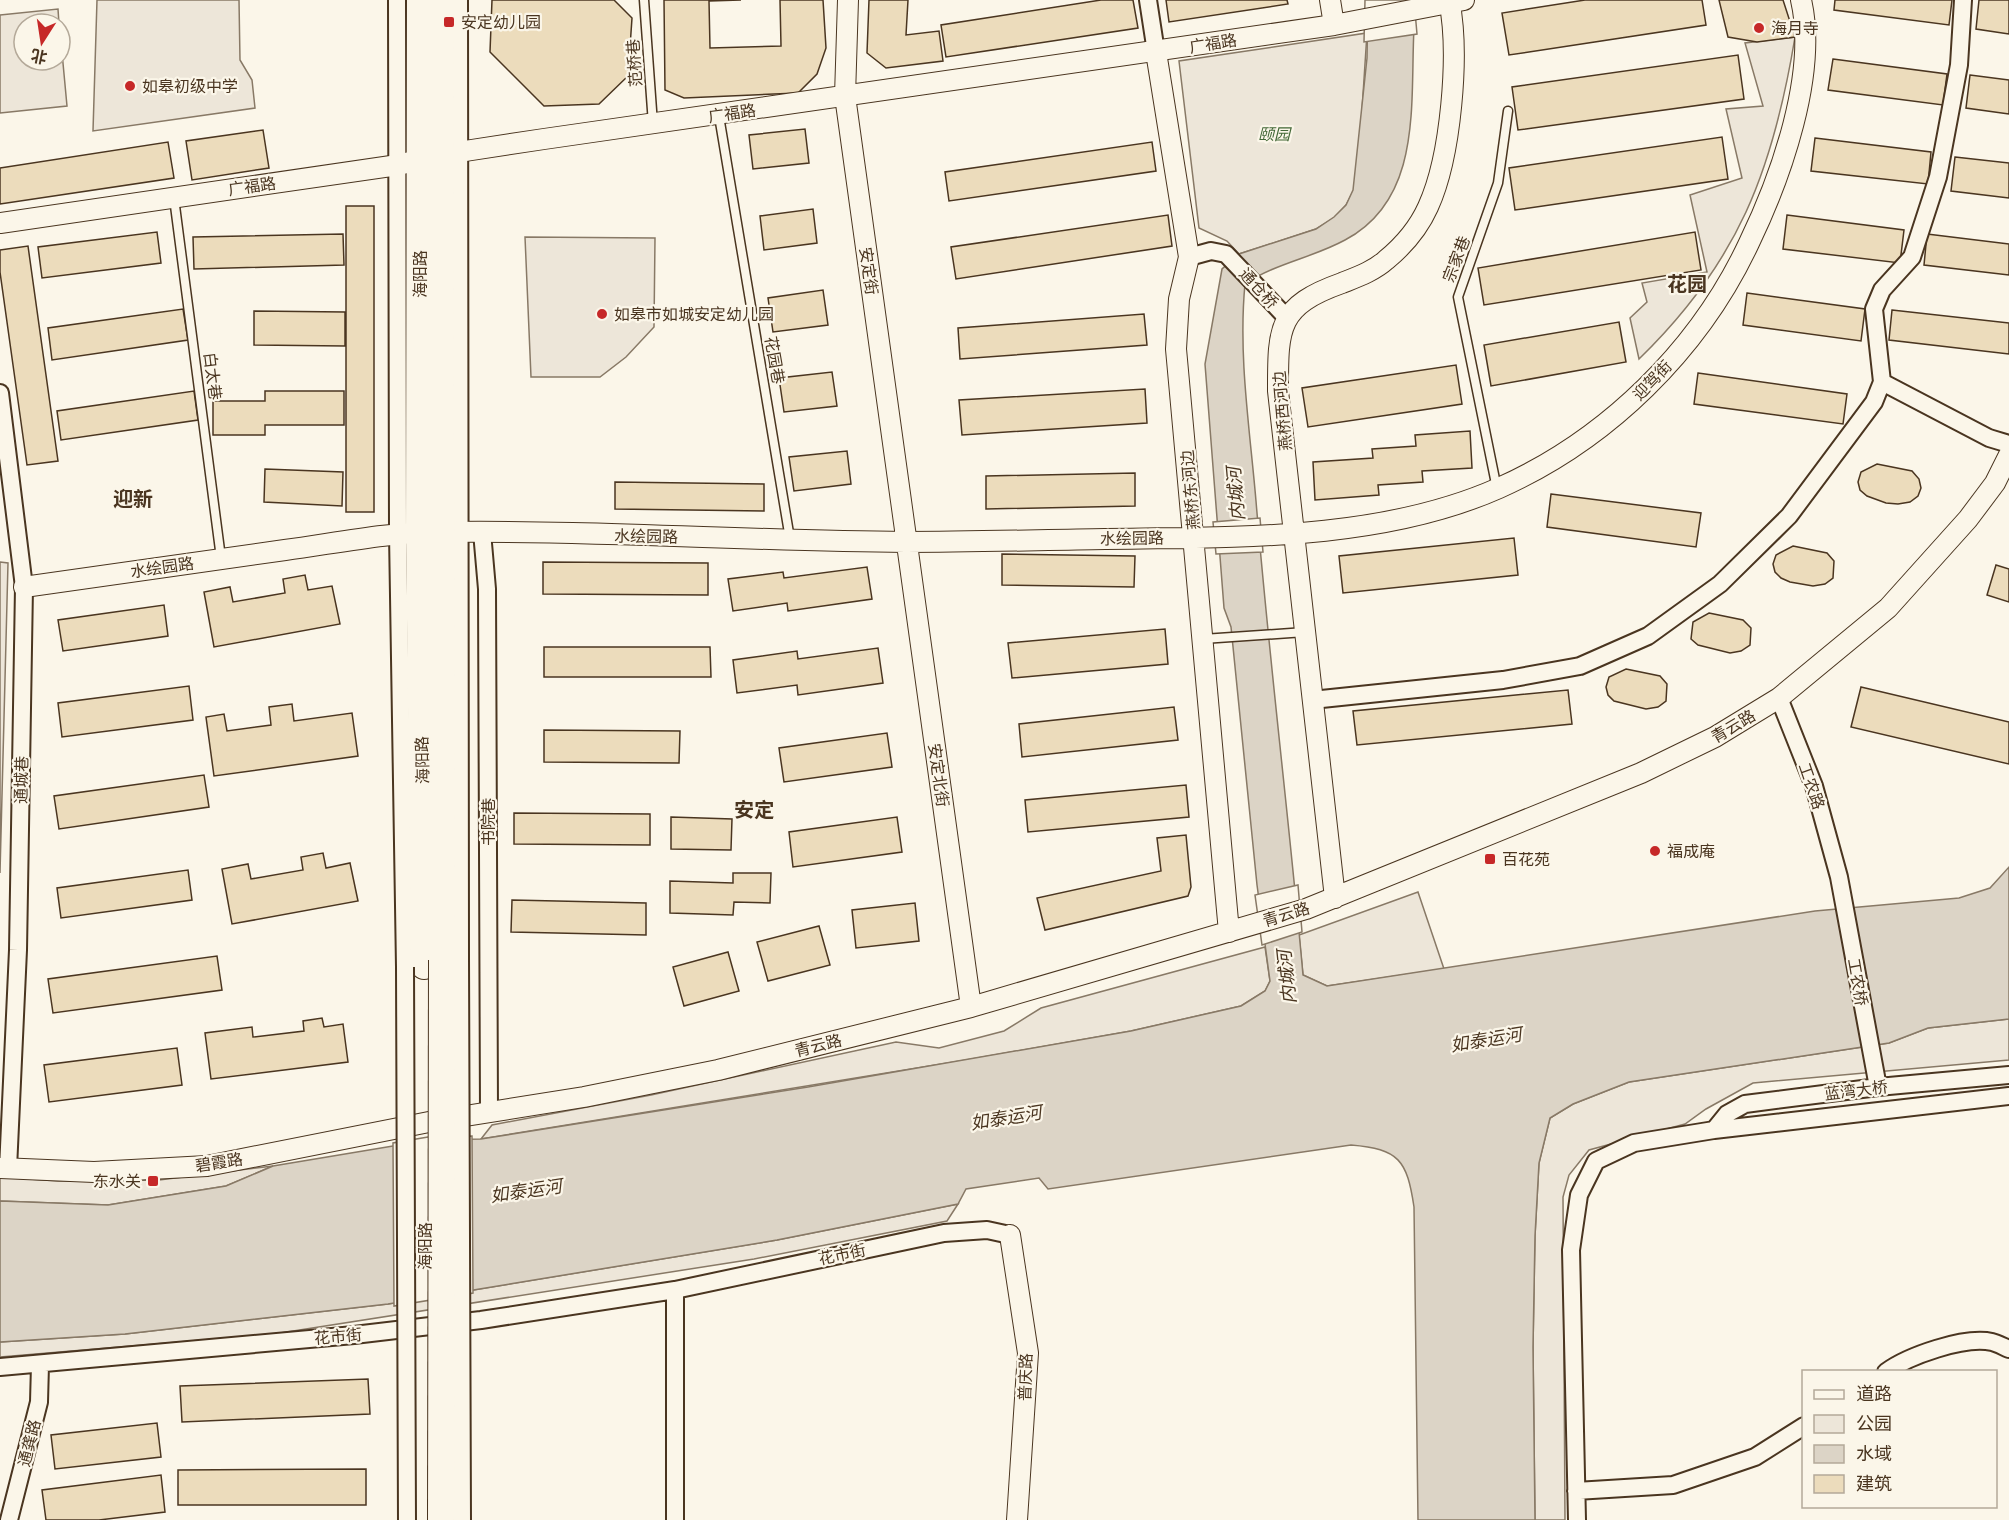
<svg xmlns="http://www.w3.org/2000/svg" width="2009" height="1520" viewBox="0 0 2009 1520" font-family="'Crimson Pro','Noto Sans SC',serif">
<style>
.green{fill:#ede6d9;stroke:#887966;stroke-width:1.5}
.water{fill:#dcd4c6;stroke:#887966;stroke-width:1.5}
.pier{fill:#fbf6e9;stroke:#887966;stroke-width:1.5}
.building{fill:#ecdcbc;stroke:#4a3520;stroke-width:1.5}
.lines{fill:none;stroke-linecap:round;stroke-linejoin:round}
.service-casing{stroke:#4a3520;stroke-width:11}
.minor-casing{stroke:#4a3520;stroke-width:20}
.tertiary-casing{stroke:#4a3520;stroke-width:22}
.primary-casing{stroke:#4a3520;stroke-width:28}
.service{stroke:#fbf6e9;stroke-width:8}
.minor{stroke:#fbf6e9;stroke-width:16}
.tertiary{stroke:#fbf6e9;stroke-width:20}
.primary{stroke:#fbf6e9;stroke-width:26}
.minor-bridge-casing{stroke:#4a3520;stroke-width:20;stroke-linecap:butt}
.primary-bridge-casing{stroke:#4a3520;stroke-width:28;stroke-linecap:butt}
.minor-bridge{stroke:#fbf6e9;stroke-width:16}
.primary-bridge{stroke:#fbf6e9;stroke-width:26}
.poi-dot{fill:#c62828;stroke:#fbf6e9;stroke-width:2}
.labels{text-anchor:middle;stroke-width:4.5;stroke-linejoin:round;paint-order:stroke}
.poi-label{font-size:16px;fill:#4a3520;stroke:#fbf6e9;text-anchor:start}
.street-label{font-size:16px;fill:#4a3520;stroke:#fbf6e9}
.park-label{font-size:16px;font-style:italic;fill:#436837;stroke:#fbf6e9}
.water-label{font-size:18px;font-style:italic;fill:#4a3520;stroke:#fbf6e9}
.quarter-label{font-size:20px;font-weight:bold;fill:#4a3520;stroke:#fbf6e9}
</style>
<rect width="100%" height="100%" fill="#fbf6e9"/>
<path class="green" d="M97,0H239L240,60L252,80L255,108L93,131Z
M58,9L59,24H24V60H60V31L67,106L0,113V15Z
M1367,33L1360,141L1354,190L1346,205L1334,218L1316,229L1239,254L1227,241L1199,228L1179,61Z
M1795,37C1773,171 1738,263 1639,359L1630,318L1647,302L1642,283L1707,272L1690,195L1742,178L1726,109L1763,106L1745,43Z
M525,237L655,238L654,327L626,357L600,377H531Z
M0,562L8,563L0,873Z
M1418,892L1444,969L1327,986L1303,975L1299,935Z
M1265,947L1270,981L1265,991L1241,1006L1131,1031L966,1060L481,1139L492,1125L651,1095L896,1042L939,1048L1004,1031L1041,1008Z
M2009,1019V1060L1753,1083L1706,1109L1685,1124L1589,1150L1569,1175L1563,1197L1565,1520H1535L1533,1347L1535,1236L1539,1163L1550,1118L1573,1104L1629,1082L1889,1043L1928,1028Z
M273,1166L226,1186L108,1205L0,1201V1177L58,1181L159,1180Z
M958,1204L947,1221L754,1259L274,1334L0,1357V1342L125,1334L388,1304L777,1240Z"/>
<path class="water" d="M1368,0L1414,28C1410,103 1423,199 1345,240C1312,258 1276,263 1245,284C1238,356 1250,430 1256,501C1269,659 1289,817 1303,975L1327,986L1815,911L1959,898L1990,888L2009,867V1019L1928,1028L1889,1043L1629,1082L1573,1104L1550,1118L1539,1163L1535,1236L1533,1347L1535,1520H1418L1414,1207C1407,1160 1399,1149 1351,1145L1048,1189L1039,1178L966,1189L958,1204L777,1240L388,1304L125,1334L0,1342V1201L108,1205L226,1186L273,1166L429,1140L481,1139L808,1087L1131,1031L1241,1006L1265,991L1270,981L1257,885L1231,627L1224,608L1205,364L1222,269L1239,254L1316,229L1334,217L1346,205L1353,190L1367,58Z"/>
<path class="pier" d="M1365,0H1414L1417,34L1364,42Z
M1260,518L1263,552L1216,554L1213,522Z
M1298,885L1302,932L1262,945L1255,895Z
M472,1136L473,1293L394,1306L393,1143L428,1137Z"/>
<path class="building" d="M492,0H614L632,18L628,76L599,104L544,106L490,52Z
M664,0H741L709,1L710,48L781,46L780,0H823L826,48L817,74L798,93L684,98L665,90Z
M869,0H908L906,35L939,31L943,61L886,68L867,53Z
M1101,0H1133L1138,28L946,57L941,25Z
M1166,0H1287L1288,4L1169,22Z
M1585,0H1702L1706,25L1509,55L1502,13Z
M1719,0H1783L1795,37L1757,42L1728,37Z
M1835,0H1952L1949,25L1834,10Z
M1979,0H2009V34L1976,29Z
M1738,55L1744,99L1518,130L1512,87Z
M1833,59L1947,74L1943,105L1828,90Z
M1970,75L2009,80V114L1966,108Z
M805,129L809,163L753,169L749,135Z
M263,130L269,168L192,180L186,141Z
M1722,137L1728,179L1515,210L1509,168Z
M1815,138L1931,152L1928,184L1811,171Z
M168,142L174,178L0,204V168Z
M1152,142L1156,171L949,201L945,172Z
M1955,157L2009,163V198L1951,191Z
M346,206H374V512H346Z
M813,209L817,243L764,250L760,216Z
M1168,215L1172,246L956,279L951,247Z
M1787,215L1904,230L1900,263L1783,249Z
M157,232L161,263L42,278L38,247Z
M1695,232L1701,270L1484,305L1478,268Z
M343,234L344,265L194,269L193,237Z
M1927,234L2009,244V275L1924,265Z
M28,246L58,461L27,465L0,272V250Z
M823,290L828,325L773,332L768,298Z
M1747,293L1865,309L1861,341L1743,325Z
M183,309L188,340L52,360L48,328Z
M1892,310L2009,323V354L1889,340Z
M254,311L345,312V346L254,345Z
M1144,314L1147,345L960,359L958,328Z
M1619,322L1626,362L1491,386L1484,345Z
M1456,365L1462,404L1308,427L1302,388Z
M832,372L837,406L784,412L779,378Z
M1698,373L1847,394L1843,424L1694,404Z
M1145,389L1147,423L962,435L959,400Z
M194,391L198,420L61,440L57,411Z
M265,391H344V425H265V435H213V401H265Z
M1470,431L1472,468L1422,471L1423,482L1378,485L1379,495L1315,500L1313,462L1373,458L1372,449L1416,446L1415,435Z
M847,451L851,484L794,491L789,457Z
M1877,464L1912,471L1919,479L1921,488L1918,496L1910,502L1898,504L1886,503L1867,496L1860,490L1858,482L1861,472Z
M265,469L343,472L342,506L264,502Z
M1135,473V506L986,509V476Z
M615,482L764,484V511L615,509Z
M1551,494L1701,513L1696,547L1547,527Z
M1514,538L1518,575L1343,593L1339,556Z
M1793,546L1827,553L1834,561L1833,578L1825,584L1813,586L1790,582L1781,578L1775,572L1773,564L1776,555Z
M1002,554L1135,556L1134,587L1002,585Z
M543,562L708,563V595L543,594Z
M1996,565L2009,569V602L1987,595Z
M867,567L872,599L788,611L787,603L733,611L728,579L783,572L784,578Z
M305,575L308,590L332,586L340,624L214,647L204,592L230,587L233,602L285,593L283,579Z
M164,605L168,636L63,651L58,620Z
M1709,613L1743,620L1751,628L1750,645L1741,651L1730,653L1698,645L1691,639L1693,622Z
M1165,629L1168,664L1012,678L1008,643Z
M544,647H710L711,677H544Z
M878,648L883,683L798,695L797,685L737,693L733,660L797,651L798,659Z
M1626,669L1660,676L1667,684L1666,701L1658,707L1646,709L1614,701L1608,695L1606,687L1609,677Z
M189,686L193,720L62,737L58,703Z
M1861,687L2009,722V764L1851,727Z
M1568,690L1572,724L1357,745L1353,711Z
M292,704L294,721L352,713L358,756L214,776L206,717L224,714L227,731L271,725L269,707Z
M1174,707L1178,740L1022,757L1019,724Z
M544,730L680,731L679,763L544,762Z
M887,733L892,767L784,782L779,748Z
M204,775L209,807L59,829L54,796Z
M1186,785L1189,817L1028,832L1025,800Z
M514,813L650,814V845L514,844Z
M671,817L732,819L731,850L671,849Z
M897,817L902,852L793,867L789,832Z
M1186,835L1191,887L1188,896L1045,930L1037,898L1161,871L1157,838Z
M323,853L326,868L350,863L358,901L232,924L222,869L248,864L251,879L303,870L301,857Z
M188,870L192,900L61,918L57,888Z
M733,873H771L770,903L734,902L733,915L670,913V881L733,883Z
M512,900L646,903V935L511,932Z
M915,903L919,941L856,948L852,910Z
M819,926L830,965L768,981L757,942Z
M728,952L739,991L684,1006L673,967Z
M217,956L222,990L53,1013L48,979Z
M322,1018L324,1027L343,1024L348,1062L211,1079L205,1033L252,1027L253,1037L304,1031L303,1021Z
M177,1048L182,1085L49,1102L44,1065Z
M368,1379L370,1414L182,1422L180,1386Z
M157,1423L161,1457L55,1469L51,1435Z
M366,1469V1505H178V1470Z
M161,1475L165,1512L99,1520H46L42,1490Z"/>
<g class="lines">
<g class="service-casing">
<path id="service" d="M644,0L653,124
M719,116L790,539
M174,198L221,558
M1497,489L1458,297L1498,183L1508,111
M1203,639L1305,632"/>
</g>
<g class="minor-casing">
<path id="minor" d="M397,0L398,534L405,967
M459,0L460,957
M1148,0L1156,52
M1189,257L1211,251L1226,254L1287,318
M1882,382L1989,438L2009,444
M0,393L24,587L18,950L8,1169
M482,532L487,589L489,1112
M1779,698L1814,786L1839,877L1878,1087
M1312,700L1503,680L1580,666L1648,636L1720,584L1789,516L1874,402L1882,382L1874,309L1882,290L1912,257L1938,177L1959,65L1963,0
M1714,1130L1727,1114L1745,1104L1878,1087L2009,1075
M675,1290V1520
M0,1367L354,1335L481,1320L675,1290L944,1233L987,1230L1010,1235
M1886,1372C1908,1356 1964,1336 1992,1342C1997,1343 2004,1347 2009,1349
M1576,1491L1673,1485L1755,1457L1804,1426
M9,1520L39,1402L40,1365
M1577,1520L1571,1250L1579,1195L1596,1161L1634,1143L1714,1130L2009,1096"/>
</g>
<g class="tertiary-casing">
<path id="tertiary" d="M848,0L845,96L971,1007
M1330,0L1334,25
M1156,52L1189,257L1179,299L1176,349L1229,932
M0,223L398,165L439,155L544,139L1334,25L1464,0
M24,587C111,575 198,562 285,550C337,543 389,532 442,532C596,530 750,541 905,542C971,542 1038,540 1105,539C1233,537 1380,541 1499,488C1607,440 1699,350 1749,243C1781,177 1818,73 1801,0
M1335,898L1278,391C1278,328 1277,306 1342,283C1357,277 1374,271 1386,260C1403,246 1419,227 1428,207C1451,157 1460,54 1449,0
M0,1168L94,1172L207,1166L434,1121L584,1097L718,1070L971,1007L1306,909L1641,773L1715,737L1779,698L1888,608L1968,519L1995,483L2009,455
M1010,1235L1028,1353L1017,1520"/>
</g>
<g class="primary-casing">
<path id="primary" d="M420,0L419,532L424,966
M440,0L442,960"/>
</g>
<use href="#service" class="service"/>
<use href="#minor" class="minor"/>
<use href="#tertiary" class="tertiary"/>
<use href="#primary" class="primary"/>
<g class="minor-bridge-casing">
<path id="minor-bridge" d="M460,957L462,1520
M405,967L407,1520"/>
</g>
<g class="primary-bridge-casing">
<path id="primary-bridge" d="M441,1520L442,960"/>
</g>
<use href="#minor-bridge" class="minor-bridge"/>
<use href="#primary-bridge" class="primary-bridge"/>
</g>
<g class="poi-dot">
<rect x="443" y="16" width="12" height="12" rx="3"/>
<circle cx="1759" cy="28" r="6"/>
<circle cx="130" cy="86" r="6"/>
<circle cx="602" cy="314" r="6"/>
<circle cx="1655" cy="851" r="6"/>
<rect x="1484" y="853" width="12" height="12" rx="3"/>
<rect x="147" y="1175" width="12" height="12" rx="3"/>
</g>
<g class="labels">
<g class="poi-label">
<text x="461" y="28">安定幼儿园</text>
<text x="1771" y="34">海月寺</text>
<text x="142" y="92">如皋初级中学</text>
<text x="614" y="320">如皋市如城安定幼儿园</text>
<text x="1667" y="857">福成庵</text>
<text x="1502" y="865">百花苑</text>
<text x="141" y="1187" text-anchor="end">东水关</text>
</g>
<g class="street-label">
<text transform="translate(1213 43) rotate(-9)" y="6">广福路</text>
<text transform="translate(634 63) rotate(-94)" y="6">范桥巷</text>
<text transform="translate(732 113) rotate(-8)" y="6">广福路</text>
<text transform="translate(252 186) rotate(-8)" y="6">广福路</text>
<text transform="translate(1456 259) rotate(-69)" y="6">宗家巷</text>
<text transform="translate(869 271) rotate(82)" y="6">安定街</text>
<text transform="translate(420 274) rotate(-90)" y="6">海阳路</text>
<text transform="translate(1259 288) rotate(47)" y="6">通仓桥</text>
<text transform="translate(775 360) rotate(80)" y="6">花园巷</text>
<text transform="translate(213 376) rotate(83)" y="6">白太巷</text>
<text transform="translate(1652 380) rotate(-46)" y="6">迎驾街</text>
<text transform="translate(1282 411) rotate(-95)" y="6">燕桥西河边</text>
<text transform="translate(1190 490) rotate(-95)" y="6">燕桥东河边</text>
<text transform="translate(646 536) rotate(1)" y="6">水绘园路</text>
<text transform="translate(1132 538) rotate(-1)" y="6">水绘园路</text>
<text transform="translate(162 567) rotate(-8)" y="6">水绘园路</text>
<text transform="translate(1733 726) rotate(-31)" y="6">青云路</text>
<text transform="translate(422 760) rotate(-91)" y="6">海阳路</text>
<text transform="translate(939 775) rotate(82)" y="6">安定北街</text>
<text transform="translate(21 780) rotate(-89)" y="6">通城巷</text>
<text transform="translate(1812 786) rotate(71)" y="6">工农路</text>
<text transform="translate(488 822) rotate(-90)" y="6">书院巷</text>
<text transform="translate(1286 914) rotate(-17)" y="6">青云路</text>
<text transform="translate(1858 982) rotate(80)" y="6">工农桥</text>
<text transform="translate(818 1045) rotate(-14)" y="6">青云路</text>
<text transform="translate(1856 1090) rotate(-7)" y="6">蓝湾大桥</text>
<text transform="translate(219 1162) rotate(-9)" y="6">碧霞路</text>
<text transform="translate(425 1246) rotate(-90)" y="6">海阳路</text>
<text transform="translate(842 1254) rotate(-12)" y="6">花市街</text>
<text transform="translate(338 1336) rotate(-5)" y="6">花市街</text>
<text transform="translate(1025 1377) rotate(-88)" y="6">普庆路</text>
<text transform="translate(29 1443) rotate(-76)" y="6">通龚路</text>
</g>
<g class="park-label">
<text x="1274" y="140">颐园</text>
</g>
<g class="water-label">
<text transform="translate(1236 494) rotate(-95)" y="6">内城河</text>
<text transform="translate(1287 977) rotate(-96)" y="6">内城河</text>
<text transform="translate(1486 1040) rotate(-9)" y="6">如泰运河</text>
<text transform="translate(1006 1118) rotate(-9)" y="6">如泰运河</text>
<text transform="translate(526 1191) rotate(-8)" y="6">如泰运河</text>
</g>
<g class="quarter-label">
<text x="1687" y="291">花园</text>
<text x="133" y="506">迎新</text>
<text x="754" y="817">安定</text>
</g>
</g>
<rect x="1802" y="1370" width="195" height="138" fill="#fbf6e9" stroke="#b4a999" stroke-width="1.5"/>
<rect x="1814" y="1390" width="30" height="9" fill="#fbf6e9" stroke="#b4a999" stroke-width="1.5"/>
<text x="1856" y="1400" font-size="18" fill="#4a3520">道路</text>
<rect x="1814" y="1415" width="30" height="18" fill="#ede6d9" stroke="#b4a999" stroke-width="1.5"/>
<text x="1856" y="1430" font-size="18" fill="#4a3520">公园</text>
<rect x="1814" y="1445" width="30" height="18" fill="#dcd4c6" stroke="#b4a999" stroke-width="1.5"/>
<text x="1856" y="1460" font-size="18" fill="#4a3520">水域</text>
<rect x="1814" y="1475" width="30" height="18" fill="#ecdcbc" stroke="#b4a999" stroke-width="1.5"/>
<text x="1856" y="1490" font-size="18" fill="#4a3520">建筑</text>
<g transform="translate(42 42) rotate(192)"><circle r="28" fill="#fbf6e9" stroke="#b4a999" stroke-width="1.5"/>
<path d="M0-4.5L10 22L0 15L-10 22Z" fill="#c62828"/>
<text y="-9" font-size="16" font-weight="bold" text-anchor="middle" fill="#4a3520">北</text>
</g>
</svg>
